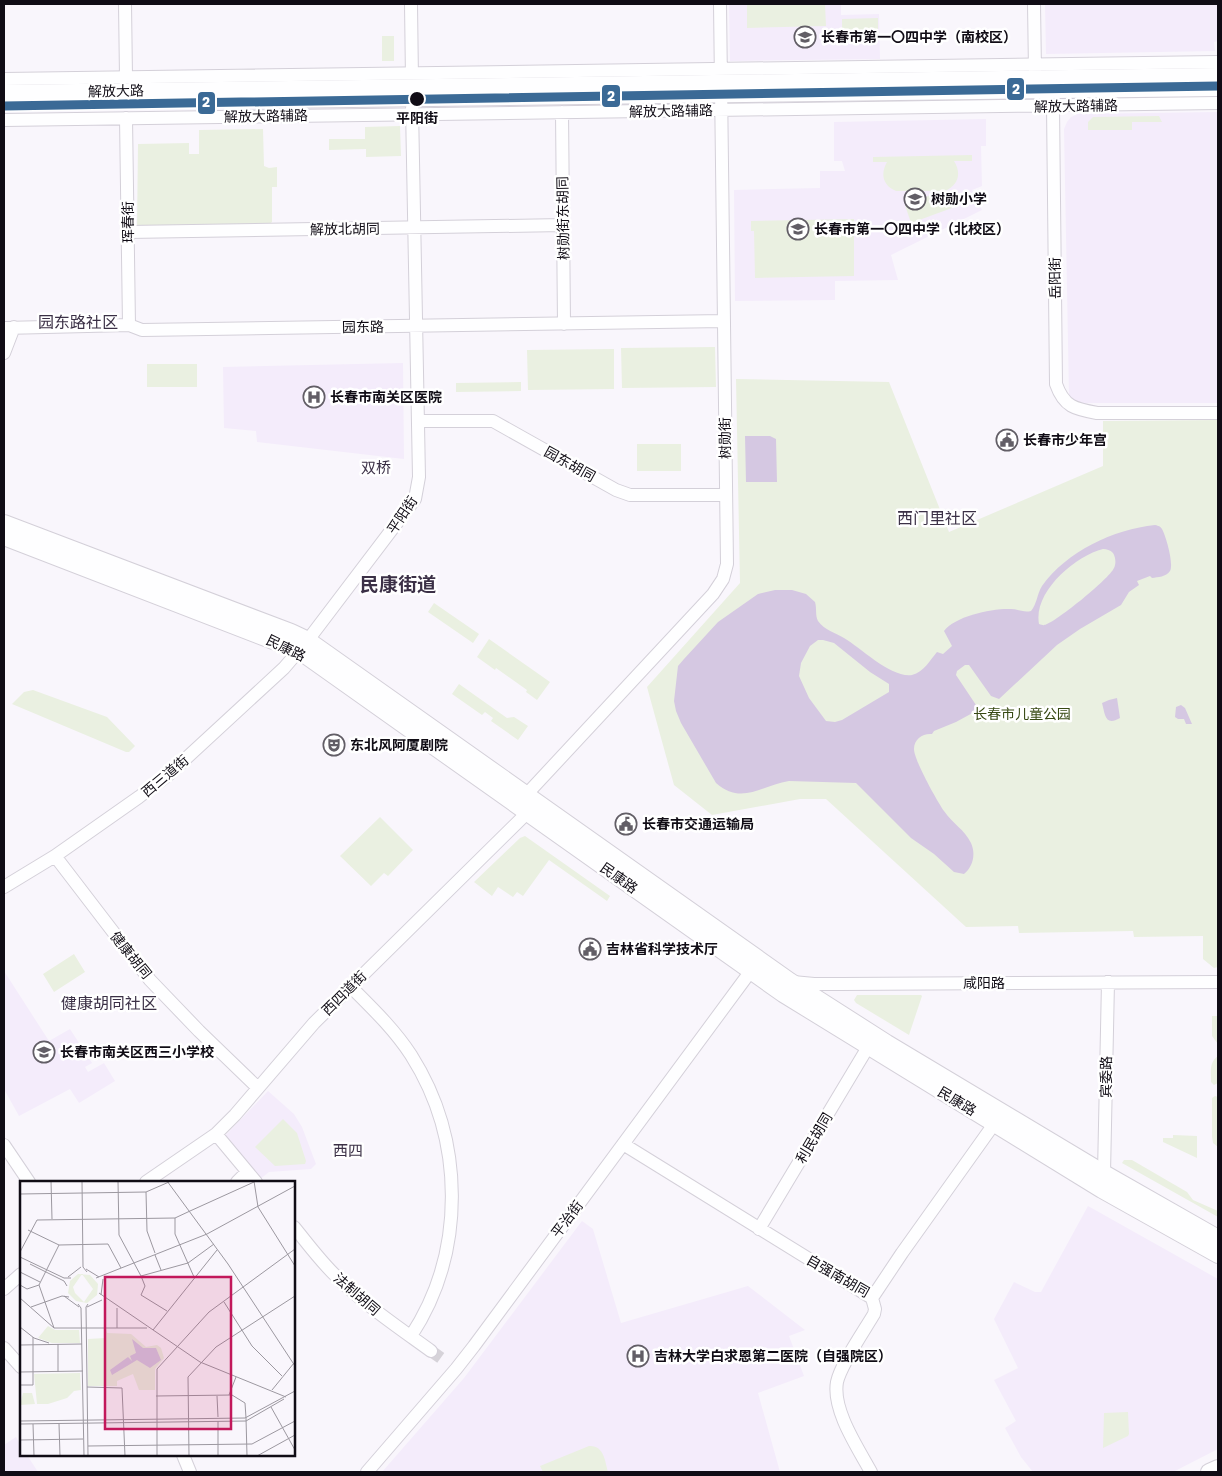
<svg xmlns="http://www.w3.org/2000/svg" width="1222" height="1476" viewBox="0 0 1222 1476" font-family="Poppins,'Noto Sans SC',sans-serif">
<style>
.built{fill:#f4ecfb}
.green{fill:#eaf0e1}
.water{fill:#d5c8e2;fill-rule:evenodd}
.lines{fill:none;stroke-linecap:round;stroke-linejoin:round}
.minor-tunnel{stroke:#d6d3d9;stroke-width:12;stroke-dasharray:12 6;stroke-linecap:butt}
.minor-casing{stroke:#d4d0d9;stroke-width:14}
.major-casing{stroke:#d4d0d9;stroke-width:18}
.minor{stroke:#fefeff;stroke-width:12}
.major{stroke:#fefeff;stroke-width:16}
.metro-1-casing{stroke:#fff;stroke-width:12}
.metro-1{stroke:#3b6a96;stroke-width:9}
.stop-dot{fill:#100c15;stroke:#fff;stroke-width:2}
.labels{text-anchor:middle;stroke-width:5;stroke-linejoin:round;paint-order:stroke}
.poi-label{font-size:14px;font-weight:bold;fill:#100c15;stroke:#fff;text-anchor:start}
.street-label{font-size:14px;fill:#100c15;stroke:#fff}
.stop-label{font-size:14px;font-weight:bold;fill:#100c15;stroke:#fff}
.park-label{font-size:14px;fill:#374913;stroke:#fff}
.neighbourhood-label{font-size:15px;fill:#3b3046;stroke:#fff}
.quarter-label{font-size:16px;fill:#3b3046;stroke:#fff}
.district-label{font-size:19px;font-weight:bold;fill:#3b3046;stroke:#fff}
.inset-road{fill:none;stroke:#9c98a0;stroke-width:1}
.view{fill:#c2185b;fill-opacity:0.15;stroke:#c2185b;stroke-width:2.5}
.inset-edge{fill:none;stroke:#100c15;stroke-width:2.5}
.line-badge{stroke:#fff;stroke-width:2}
.badge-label{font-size:14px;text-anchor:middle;font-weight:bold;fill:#fff}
</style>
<rect width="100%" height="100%" fill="#f9f6fc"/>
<path class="built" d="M729,4H841V15L879,14L880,59L730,61Z
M1045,4H1218V41L1214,42L1215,51L1046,54Z
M1218,112V403H1078L1070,397L1069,395L1064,129L1067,122L1071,117L1078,114Z
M986,119V146H981L982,186L972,190L982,210L891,255L898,280L835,281V300L735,301L734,190L820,188V171H845L842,161H834V122Z
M403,363L404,459L257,442L256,431L224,428L223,367Z
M4,971L49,1041L70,1029L92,1063L85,1067L88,1072L104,1063L115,1081L79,1103L70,1089L19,1116L4,1089Z
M268,1091L294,1114L302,1127L316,1164L311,1169L269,1172L259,1180L224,1137Z
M1088,1206L1218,1279V1449L1173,1472H1033L1021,1457L1005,1428L1016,1421L994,1380L1018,1368L994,1319L1014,1282L1035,1292H1041Z
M582,1221L593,1229L621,1323L748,1286L805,1330L789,1336L804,1376L758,1393L780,1472H382L464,1378Z
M16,1437L21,1446V1455H27L38,1472H4V1445Z"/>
<path class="green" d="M747,4H825L826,26L747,28Z
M878,18V35L842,36V19Z
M382,36H394V61H382Z
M1159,116L1162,122H1132V130H1088V122L1093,117Z
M400,126L401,156L366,157V149L329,150V139H365V127Z
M263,129L264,166L269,168L277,167V187H272V222L269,224L137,227L138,144L189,143V154H199V130Z
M972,155V161H954C962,174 958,185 945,191L952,208L911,223L905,205L941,191H896C883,186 880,174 887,162H873V157Z
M854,219V276L755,278L754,231H751V221Z
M715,347L716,387L622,388L621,348Z
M614,349V389L528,390L527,350Z
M147,364H197V387H147Z
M736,379L889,382L949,532L1103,466V421L1218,420V967L1214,968L1203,959V936L1134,937L1133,931L1019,933L1018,926L966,927L826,799H800L712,815L674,785L647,687L740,583Z
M521,382V391L456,392V383Z
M637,444H681V471H637Z
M434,603L479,634L473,643L428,612Z
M489,639L550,682L537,700L526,692L527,690L496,668L495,670L477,657Z
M459,684L507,718L514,717L528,726L518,740L491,721L493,718L485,712L482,715L452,694Z
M33,690L107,717L135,746L129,752H126L12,704L24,692Z
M380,817L413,850L388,876L384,873L371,886L340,856Z
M525,836L610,896L607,901L549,860L523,896L517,892L513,897L498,887L492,896L474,882L520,838Z
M74,954L85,972L54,992L43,974Z
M857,995H921L922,996L909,1035L856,1003L854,1000Z
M1212,1016H1218V1044L1212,1036Z
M1218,1056V1083L1214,1085L1211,1082C1211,1072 1209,1062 1218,1056Z
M1215,1096L1218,1097V1147L1213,1143L1212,1137V1098Z
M283,1119L297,1133L306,1161L305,1164L275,1166L255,1147Z
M1173,1135L1197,1136V1158L1163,1142V1138H1173Z
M1124,1160H1132L1187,1192L1193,1200L1218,1211V1217L1122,1163Z
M1128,1412L1129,1434L1128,1436L1103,1448L1104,1413Z
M589,1446C604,1445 605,1461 608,1472H543L540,1466Z"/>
<path class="water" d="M745,436H770L776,439L777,482H746Z
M1155,525C1159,526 1160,526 1162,529C1166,536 1174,564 1170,571C1166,577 1158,577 1152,578L1150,576L1137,581L1139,585L1129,592L1121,605L1080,629L1057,645L999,699L991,696L969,665H965L957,671L956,675L978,708V710L956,722L934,731L932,734C923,733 914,739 914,749C914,760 937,801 944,811C952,823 965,830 971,843C976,854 973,867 964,874L954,872L934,854L911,838L856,783L789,781C762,785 742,806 716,783L681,723L676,711L674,701L678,666L684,659L718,622L758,594L775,590H792L806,594L815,602C817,609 815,615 818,621C824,630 836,633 844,638C861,648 891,678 912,675C924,672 930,660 937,652L943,654L952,646L944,631C955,616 993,608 1011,609C1018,609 1024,613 1031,611C1037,604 1037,594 1042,586C1066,552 1114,529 1155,525ZM1103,549C1107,549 1110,550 1113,553C1116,558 1116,564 1114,568C1109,579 1058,620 1047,624C1043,626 1043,625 1039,624C1033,592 1075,556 1103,549ZM818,640H823L834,643L870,672L889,684V692L842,720L835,722L826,721L809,698L799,676L801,663L810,646Z
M1117,698L1120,718C1105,727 1105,714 1102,703L1109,700Z
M1181,705L1185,708L1192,724H1186L1184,719H1178L1175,717L1176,707Z"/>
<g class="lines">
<path class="minor-tunnel" d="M431,1351L445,1361"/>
<g class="minor-casing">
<path id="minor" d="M125,4L126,77
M411,4L412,80
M1034,4L1035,71
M4,79L1218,62
M1047,101L1053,106L1056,384C1064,407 1075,409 1097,413H1218
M562,112L564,324
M126,118L129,325
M4,120L1218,103
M128,232L563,225
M4,328L129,325L142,330L724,321
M4,353L14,327
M418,421H493L616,490L630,495H726
M55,856L150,980L199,1031L258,1088
M4,887L55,856L139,797L168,775L284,668L308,640L415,499L419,477L412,108
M793,982L814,984H841L1218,982
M350,986C372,1008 394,1029 411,1055C465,1140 466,1252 411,1336
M216,1134L256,1182
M623,1144L872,1298
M4,1145L29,1182
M1104,1173L1108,982
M146,1182L216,1134L235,1115L314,1023L527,813L526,795L713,594L723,579L727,564L720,4
M237,1182L247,1172
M294,1227C308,1244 321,1262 337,1277C365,1305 398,1327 431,1351
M759,1229L868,1047
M4,1289L21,1274
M872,1298L902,1253L994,1124
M4,1348L21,1367
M183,1455L190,1472
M367,1472L456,1369L474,1346L756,964
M871,1472C858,1448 832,1410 837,1382C841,1364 864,1331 874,1314L875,1309L872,1298"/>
</g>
<g class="major-casing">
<path id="major" d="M4,93L1218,76
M273,100L1218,88
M4,523L291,632L308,640L790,981L887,1043L1104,1173L1218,1238
M4,537L299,651L783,994L1102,1190L1218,1255
M1209,1472L1218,1468"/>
</g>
<use href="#minor" class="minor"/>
<use href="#major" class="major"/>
<g class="metro-1-casing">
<path id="metro-1" d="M4,106L1218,86"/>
</g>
<use href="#metro-1" class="metro-1"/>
</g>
<defs>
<g id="school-ring" transform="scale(1.125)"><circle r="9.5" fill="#fff" stroke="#625e66" stroke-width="1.5"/><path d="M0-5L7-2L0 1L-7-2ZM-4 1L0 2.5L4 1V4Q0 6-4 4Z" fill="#625e66"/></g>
<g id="hospital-ring" transform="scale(1.125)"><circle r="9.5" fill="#fff" stroke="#625e66" stroke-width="1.5"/><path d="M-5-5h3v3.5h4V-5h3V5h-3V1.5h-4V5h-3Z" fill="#625e66"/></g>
<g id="civic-ring" transform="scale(1.125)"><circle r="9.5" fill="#fff" stroke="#625e66" stroke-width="1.5"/><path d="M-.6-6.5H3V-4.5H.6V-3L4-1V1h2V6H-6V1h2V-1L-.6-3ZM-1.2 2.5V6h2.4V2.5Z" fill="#625e66"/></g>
<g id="theatre-ring" transform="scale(1.125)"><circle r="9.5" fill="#fff" stroke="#625e66" stroke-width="1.5"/><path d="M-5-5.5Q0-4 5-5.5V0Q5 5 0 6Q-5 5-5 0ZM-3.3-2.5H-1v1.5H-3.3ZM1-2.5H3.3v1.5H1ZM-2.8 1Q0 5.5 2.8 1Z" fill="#625e66"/></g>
</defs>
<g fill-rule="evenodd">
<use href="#school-ring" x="805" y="37"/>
<use href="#school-ring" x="915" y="199"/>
<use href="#school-ring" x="798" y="229"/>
<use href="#hospital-ring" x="314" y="397"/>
<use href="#civic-ring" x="1007" y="440"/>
<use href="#theatre-ring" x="334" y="745"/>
<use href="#civic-ring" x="626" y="824"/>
<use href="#civic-ring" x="590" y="949"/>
<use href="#school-ring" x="44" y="1052"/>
<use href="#hospital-ring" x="638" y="1356"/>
</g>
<circle class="stop-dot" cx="417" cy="99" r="8"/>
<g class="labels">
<g class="poi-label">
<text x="821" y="42">长春市第一〇四中学（南校区）</text>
<text x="931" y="204">树勋小学</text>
<text x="814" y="234">长春市第一〇四中学（北校区）</text>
<text x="330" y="402">长春市南关区医院</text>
<text x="1023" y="445">长春市少年宫</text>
<text x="350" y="750">东北风阿厦剧院</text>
<text x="642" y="829">长春市交通运输局</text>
<text x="606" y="954">吉林省科学技术厅</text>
<text x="60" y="1057">长春市南关区西三小学校</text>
<text x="654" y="1361">吉林大学白求恩第二医院（自强院区）</text>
</g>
<g class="street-label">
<text transform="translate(116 91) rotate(-1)" y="5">解放大路</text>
<text transform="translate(1076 106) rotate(-1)" y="5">解放大路辅路</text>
<text transform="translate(671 111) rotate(-1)" y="5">解放大路辅路</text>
<text transform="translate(266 116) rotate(-1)" y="5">解放大路辅路</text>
<text transform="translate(563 218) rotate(-91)" y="5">树勋街东胡同</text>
<text transform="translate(128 222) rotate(-91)" y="5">珲春街</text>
<text transform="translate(345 229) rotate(-1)" y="5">解放北胡同</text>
<text transform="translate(1055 278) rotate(-91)" y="5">岳阳街</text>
<text transform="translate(363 327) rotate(-1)" y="5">园东路</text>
<text transform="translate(725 438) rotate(-91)" y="5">树勋街</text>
<text transform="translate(570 464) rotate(29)" y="5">园东胡同</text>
<text transform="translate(402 515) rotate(-56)" y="5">平阳街</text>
<text transform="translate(286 648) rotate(26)" y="5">民康路</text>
<text transform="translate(165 776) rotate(-40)" y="5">西三道街</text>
<text transform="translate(619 878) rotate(35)" y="5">民康路</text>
<text transform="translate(131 955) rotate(51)" y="5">健康胡同</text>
<text x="984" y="988">咸阳路</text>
<text transform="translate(344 993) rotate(-45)" y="5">西四道街</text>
<text transform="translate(1106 1077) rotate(-89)" y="5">宾委路</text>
<text transform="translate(957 1101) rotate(31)" y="5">民康路</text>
<text transform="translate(814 1138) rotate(-59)" y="5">利民胡同</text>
<text transform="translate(567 1219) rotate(-53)" y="5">平治街</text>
<text transform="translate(838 1276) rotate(30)" y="5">自强南胡同</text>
<text transform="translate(357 1294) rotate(41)" y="5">法制胡同</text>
</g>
<g class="stop-label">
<text x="417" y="123">平阳街</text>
</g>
<g class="park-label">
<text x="1022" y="719">长春市儿童公园</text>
</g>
<g class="neighbourhood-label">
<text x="376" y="473">双桥</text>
<text x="348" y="1156">西四</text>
</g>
<g class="quarter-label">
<text x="78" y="328">园东路社区</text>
<text x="937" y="524">西门里社区</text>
<text x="109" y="1009">健康胡同社区</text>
</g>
<g class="district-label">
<text x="398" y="591">民康街道</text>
</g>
</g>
<g transform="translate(20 1181)">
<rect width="275" height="275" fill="#f9f6fc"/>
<path d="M58,93L70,94L78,103L77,114L67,122L56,120L48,112L50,100ZM62,93L73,108L64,121L55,112L53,106ZM28,145L35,149H59L60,162H32L18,157ZM86,148L87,152L111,153L126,166L137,164L141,167L144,177L135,188V209H119L113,193L97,200V205H68V158L85,157ZM60,192L61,209L54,210L47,217L28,223H17L14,193ZM3,212H12L15,223L0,224Z" fill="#eaf0e1" fill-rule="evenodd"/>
<path d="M112,158L123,167H136L141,179L130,187L117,179L92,194L90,189L108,176L112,180L110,175L116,172Z" fill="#d5c8e2"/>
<path class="inset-road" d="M31,0L32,38M62,0L63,86L67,91M98,0L99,54L121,95L168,82L194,63M147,0L208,83L275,185M234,0L238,26L275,85M126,11L127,50L135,72M0,13L126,11L149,1M170,30L234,1M155,37V53L174,96M8,49L39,64M0,71L17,39L155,37L170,30M135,74L141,89M0,76L44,97H51M10,83L44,100L47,105M66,88L79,96M0,91L20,101M121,95L125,105L121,114L147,130M48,96L61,86M76,97L187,53L275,5M0,104L7,108L19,104M79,112L180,181L266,216M81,114L83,98M44,115L59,126M0,117L34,147H127M204,121L232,165L262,195M58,123L61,127L64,275M11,126L42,115L49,116M67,126L82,119M0,146L14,157L29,162M34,147L19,104L39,64L88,63L101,87M97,147V127M133,149L197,69M38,163V191M0,164L62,163M0,191L63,190M0,204H13V156M67,206L102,207L105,275M252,209L274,182M209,214L216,196M136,215L212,214L225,222L226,237M197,215L198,236M251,226L275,269M226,237L227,275M0,240L225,237L275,210M198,240V275M0,243L226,240L264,218M13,243L14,275M39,243L40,275M0,259L63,258M68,265L232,263L275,240M68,275L66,126L68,123M137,275V188L189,131L275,68M169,275L168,196L196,166L275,115M237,275L275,254"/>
<path class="view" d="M85,96H211V248H85Z"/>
<rect width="275" height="275" class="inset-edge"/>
</g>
<g class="line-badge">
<rect x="1006" y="77" width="19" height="24" rx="5" fill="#3b6a96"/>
<rect x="601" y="84" width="20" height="24" rx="5" fill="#3b6a96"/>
<rect x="197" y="91" width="19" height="24" rx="5" fill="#3b6a96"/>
</g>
<g class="badge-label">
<text x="1016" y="94">2</text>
<text x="611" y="101">2</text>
<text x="206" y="107">2</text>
</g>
<rect width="1222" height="1476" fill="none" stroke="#100c15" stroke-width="10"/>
</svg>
